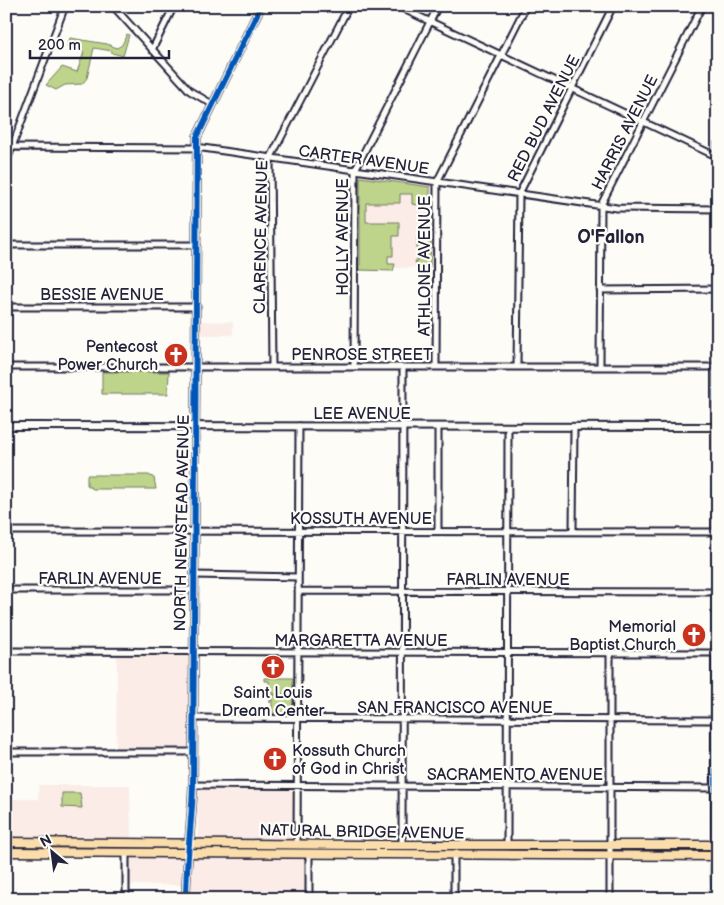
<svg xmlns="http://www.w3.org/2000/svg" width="724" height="905" viewBox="0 0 724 905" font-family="'Balsamiq Sans',sans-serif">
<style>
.built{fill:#fbece7}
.green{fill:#bed48a;stroke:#707b62}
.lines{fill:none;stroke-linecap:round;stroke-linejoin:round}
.minor-casing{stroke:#22223b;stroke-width:9}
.tertiary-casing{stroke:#22223b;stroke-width:10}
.primary-casing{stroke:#22223b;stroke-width:11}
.minor{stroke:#fdfcf7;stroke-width:5}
.tertiary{stroke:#fdfcf7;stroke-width:6}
.primary{stroke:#fbddab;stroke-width:8}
.cycleway-casing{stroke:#fdfcf7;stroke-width:9}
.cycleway{stroke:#0057b8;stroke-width:6}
.labels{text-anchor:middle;stroke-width:4.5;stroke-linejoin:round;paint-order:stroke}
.street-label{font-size:16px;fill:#22223b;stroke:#fdfcf7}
.poi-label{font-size:16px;fill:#22223b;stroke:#fdfcf7;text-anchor:end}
.neighbourhood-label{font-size:18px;font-weight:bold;fill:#22223b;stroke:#fdfcf7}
</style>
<rect width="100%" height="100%" fill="#fdfcf7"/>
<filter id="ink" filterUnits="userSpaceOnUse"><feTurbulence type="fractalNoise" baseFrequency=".02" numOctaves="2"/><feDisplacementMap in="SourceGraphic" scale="10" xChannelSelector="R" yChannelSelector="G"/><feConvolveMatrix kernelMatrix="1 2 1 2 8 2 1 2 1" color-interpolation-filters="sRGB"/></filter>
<g filter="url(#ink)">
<path class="built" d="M359,175L432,186L433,267L394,268L393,271H358Z
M201,321L233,322V335H200Z
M117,654L189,656V747L116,749Z
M39,785H130L131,840L6,839V799H38Z
M199,789H291L293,791L294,839L198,840L197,792Z
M129,857H181L182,885H128Z
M192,857L306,858L307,898H190V859Z"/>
<path class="green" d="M127,34L129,35L123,56L112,53V51L94,48L87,78L82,84L65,85L56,90L46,85L62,67L77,72L84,52L67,47L70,38L107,44L117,48L122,45Z
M360,177L430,187V207L412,204V194H400V203H366V222H399V236H393V256H388V264H395L393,271L360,270Z
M431,235L430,267H417L415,261H417V236Z
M102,372H169L168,394H102Z
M87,475H149L154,478L156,489H93L87,485Z
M264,678H293V694H273L272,691L269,690V681H264Z
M270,695H293L292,713H272V698L270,703Z
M62,793H80L82,808L62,807Z"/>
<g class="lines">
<g class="minor-casing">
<path id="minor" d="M113,6L190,91L212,104
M397,6L718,157
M152,50L174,6
M6,147L203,148L617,208L718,209
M6,163L65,6
M6,245H197
M600,290L718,289
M6,307H197
M6,367H718
M272,367L270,159L349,6
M354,367L355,170L438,6
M436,367L437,182L526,6
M517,367L519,194L613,6
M600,367L601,205L702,6
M438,427V531
M6,531L718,532
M573,531L574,428
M194,575L298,577
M6,590H194
M298,591L717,592
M6,651L717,653
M610,653V899
M193,718L716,720
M6,752H193
M193,785L716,788
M297,844L299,426
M402,846L403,367
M507,846L508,427
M309,854V899
M126,899V853
M454,899V854
M713,899L715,845"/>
</g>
<g class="tertiary-casing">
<path id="tertiary" d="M6,426L718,427
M715,845L718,144
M186,899C186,860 192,823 193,785L197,137L261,6"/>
</g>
<g class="primary-casing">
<path id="primary" d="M6,842C243,845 481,846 718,845
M6,852L718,856"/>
</g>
<use href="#minor" class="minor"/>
<use href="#tertiary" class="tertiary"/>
<use href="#primary" class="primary"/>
<g class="cycleway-casing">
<path id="cycleway" d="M186,899C186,860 192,823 193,785L197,137L261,6
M713,899L716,821L718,144"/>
</g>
<use href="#cycleway" class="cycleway"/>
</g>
</g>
<defs>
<g id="church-disc" transform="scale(1.25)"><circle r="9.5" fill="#c8321e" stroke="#fdfcf7"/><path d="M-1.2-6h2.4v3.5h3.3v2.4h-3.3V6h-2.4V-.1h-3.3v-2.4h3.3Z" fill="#fff"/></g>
</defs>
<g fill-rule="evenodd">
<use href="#church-disc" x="176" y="355"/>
<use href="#church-disc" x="694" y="635"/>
<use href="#church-disc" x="273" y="667"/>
<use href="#church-disc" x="275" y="759"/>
</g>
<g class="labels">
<g class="street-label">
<text transform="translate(543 118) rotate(-63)" y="6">RED BUD AVENUE</text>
<text transform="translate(624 132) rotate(-63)" y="6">HARRIS AVENUE</text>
<text transform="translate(364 159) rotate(8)" y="6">CARTER AVENUE</text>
<text transform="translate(260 237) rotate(-89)" y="6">CLARENCE AVENUE</text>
<text transform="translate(342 237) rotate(-90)" y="6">HOLLY AVENUE</text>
<text transform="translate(424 266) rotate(-90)" y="6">ATHLONE AVENUE</text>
<text x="102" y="300">BESSIE AVENUE</text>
<text x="362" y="360">PENROSE STREET</text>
<text x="362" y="419">LEE AVENUE</text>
<text x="361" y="524">KOSSUTH AVENUE</text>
<text transform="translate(181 523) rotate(-89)" y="6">NORTH NEWSTEAD AVENUE</text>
<text x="100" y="584">FARLIN AVENUE</text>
<text x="508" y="585">FARLIN AVENUE</text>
<text x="361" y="646">MARGARETTA AVENUE</text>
<text x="455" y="713">SAN FRANCISCO AVENUE</text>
<text x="515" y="780">SACRAMENTO AVENUE</text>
<text transform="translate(362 831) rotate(1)" y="6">NATURAL BRIDGE AVENUE</text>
</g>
<g class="poi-label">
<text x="158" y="352">Pentecost<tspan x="158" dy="18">Power Church</tspan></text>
<text x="676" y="632">Memorial<tspan x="676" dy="18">Baptist Church</tspan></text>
<text x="273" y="698" text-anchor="middle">Saint Louis<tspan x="273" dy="18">Dream Center</tspan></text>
<text x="292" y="756" text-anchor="start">Kossuth Church<tspan x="292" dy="18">of God in Christ</tspan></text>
</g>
<g class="neighbourhood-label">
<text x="611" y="243">O'Fallon</text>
</g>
</g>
<rect width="724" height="905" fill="none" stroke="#fdfcf7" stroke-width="25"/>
<rect x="12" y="12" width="699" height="880" fill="none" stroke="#22223b" stroke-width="2" filter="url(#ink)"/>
<g transform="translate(52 852) rotate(331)" stroke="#fdfcf7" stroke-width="4" paint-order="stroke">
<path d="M0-4L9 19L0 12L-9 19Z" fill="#22223b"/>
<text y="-8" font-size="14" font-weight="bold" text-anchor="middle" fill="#22223b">N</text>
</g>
<path d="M30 50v8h139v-8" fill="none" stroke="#22223b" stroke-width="2.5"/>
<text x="38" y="50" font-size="15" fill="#22223b" stroke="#fdfcf7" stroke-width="4" paint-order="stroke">200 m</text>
</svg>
